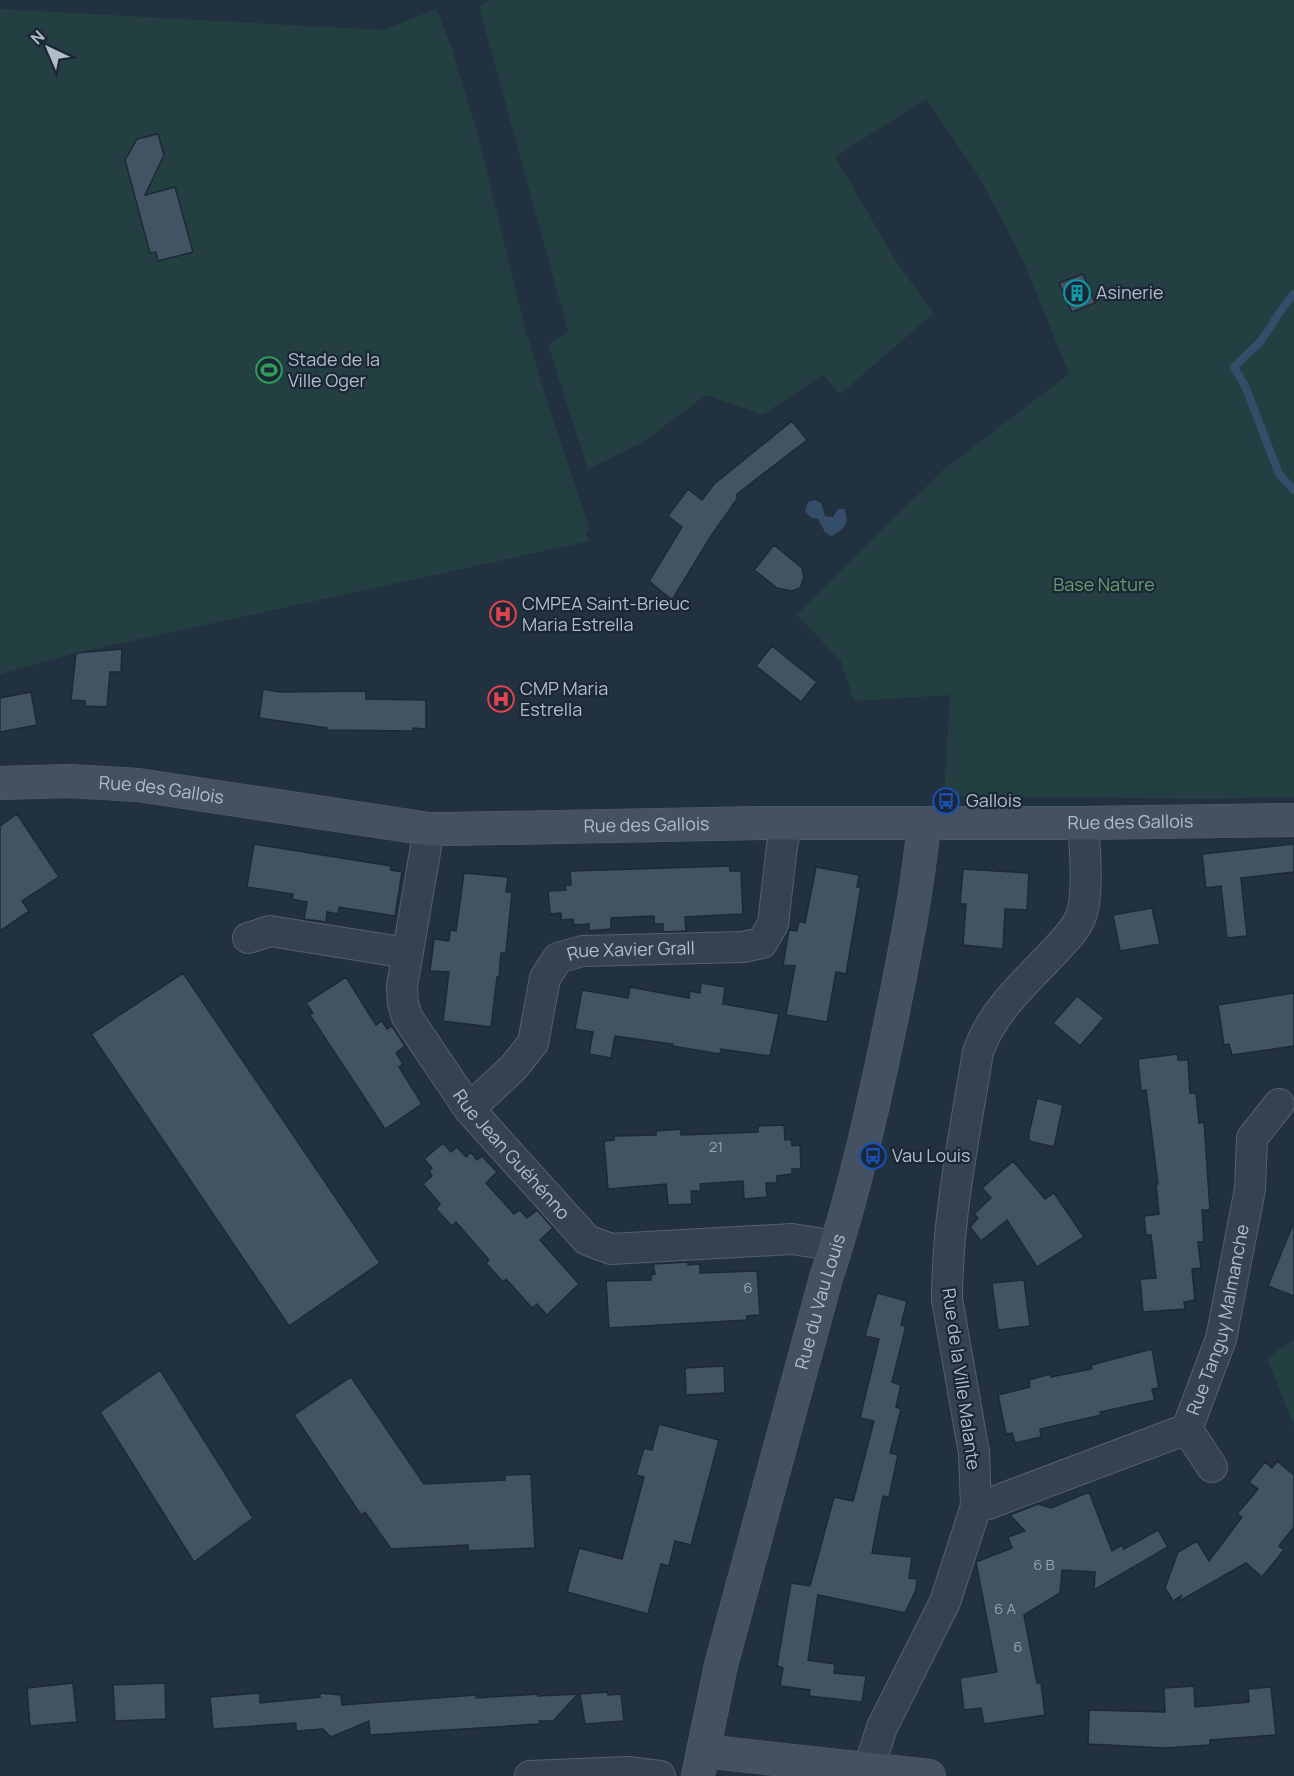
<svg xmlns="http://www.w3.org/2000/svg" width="1294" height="1776" viewBox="0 0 1294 1776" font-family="Manrope,sans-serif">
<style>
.green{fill:#243f41}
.water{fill:#344d69}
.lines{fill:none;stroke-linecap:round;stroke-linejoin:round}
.stream{stroke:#344d69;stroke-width:8}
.building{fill:#425364;stroke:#1d2937;stroke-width:1.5}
.street-casing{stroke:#54606e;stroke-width:32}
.secondary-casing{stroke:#54606e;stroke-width:34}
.street{stroke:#364250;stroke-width:30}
.secondary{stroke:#435163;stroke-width:33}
.labels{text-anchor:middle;stroke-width:4.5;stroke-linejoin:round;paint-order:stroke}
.number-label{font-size:15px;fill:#96a2b1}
.poi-label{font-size:18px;fill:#b2bdcb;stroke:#1b2735;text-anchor:start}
.park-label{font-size:18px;fill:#679e70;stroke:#1b2735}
.street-label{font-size:18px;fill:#b2bdcb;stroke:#1b2735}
</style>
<rect width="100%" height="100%" fill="#223140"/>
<path class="green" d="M491,0H1294V797L1207,799L944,796L950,695L854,701L841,661L797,615L943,470L1069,374L1023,260L978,175L926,99L835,157L899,266L934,313L840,394L823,375L762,415L706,395L643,442L588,469L548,345L568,331L479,6Z
M0,9L384,30L436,9L451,46L476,129L526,331L549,408L589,528L586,535L590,541L76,653L0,674Z
M1294,1340V1426L1267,1358Z"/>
<path class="water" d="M815,500L821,503L825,516L833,517L838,509H844C851,522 843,531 831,536L825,532L818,519L812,518L805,512L808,502Z"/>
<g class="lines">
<path class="stream" d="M1294,294L1286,303L1261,341L1234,367L1246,388L1279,474L1294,490"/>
</g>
<path class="building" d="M158,134L164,155L145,195L175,187L193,252L158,261L156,252L150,253L125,160L137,139Z
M1083,274L1095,303L1072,312L1059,283Z
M792,421L807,440L737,494V499L711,536L672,600L649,581L682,527L668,516L688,489L702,500L714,484Z
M774,545L802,568L804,577L800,588L792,591L777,588L754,570Z
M772,646L817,682L801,702L756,666Z
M122,649L121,672H110L107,707L85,706V701L71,700L76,653Z
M263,689L279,692L366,691V699L426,700V729L413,728V731L327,730V728L259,718Z
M31,692L37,725L0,732V698Z
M17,814L59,877L22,901L29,911L0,931V826Z
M254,844L391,866V870L402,872L395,916L339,907L338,914L327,912L326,922L304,919L307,902L292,899L293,894L247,887Z
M1294,844V872L1241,878L1247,936L1227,938L1221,886L1206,888L1202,854Z
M730,866V871H741L743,914L685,917L686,931L663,932V924H654V916L611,918V929L589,931V924L574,925L573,919L561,920V913L550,914L548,891L566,890L565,885H571L570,871Z
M816,867L859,875L857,887H861L846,974L836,972L827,1022L786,1015L795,966L783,965L789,930L797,931L799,921L805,923Z
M963,869L1029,873L1027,910L1005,909L1003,949L963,945L966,904H960Z
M464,873L508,877L506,892H512L506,953H501L499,977H497L491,1027L443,1021L449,972L430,971L434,939L449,941L450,930L456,931Z
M1152,908L1160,944L1120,951L1113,915Z
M183,973L380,1263L289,1326L91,1034Z
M346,977L376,1025L382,1021L387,1029L392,1026L405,1046L396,1053L403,1064L399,1067L422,1104L385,1129L310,1015L313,1013L306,1003Z
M701,983L725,987L723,1004L779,1014L770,1056L721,1049L720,1054L672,1046L673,1044L615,1036L611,1058L589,1054L593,1032L575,1029L582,990L628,998L630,987L689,998L690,991L700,993Z
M1294,993V1046L1232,1055L1229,1044L1224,1045L1218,1005Z
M1077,996L1104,1018L1080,1046L1053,1023Z
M1178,1054V1060H1188L1190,1093H1196L1199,1123L1204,1122L1210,1210H1202L1204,1242H1198L1201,1268L1192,1269L1195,1300L1184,1302L1185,1309L1143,1312L1140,1279L1156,1278L1151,1235H1146L1144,1216L1159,1214L1156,1184H1158L1146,1090L1141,1091L1138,1059Z
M1037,1098L1063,1105L1054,1147L1029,1141V1133Z
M784,1125L785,1140L791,1139L792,1146L800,1145L801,1169H792V1174L777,1176V1183H766L767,1197L744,1199L743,1181L700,1184L701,1191H691L692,1204L668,1205L666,1184L608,1189L604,1141L614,1140V1136L656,1135V1131L681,1129V1135L758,1132V1126Z
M443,1143L451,1152L457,1147L466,1157L471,1152L477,1160L482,1156L497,1172L486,1183L514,1214L520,1210L527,1218L537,1210L553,1228L540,1240L579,1284L547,1315L537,1304L532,1308L506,1279L503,1282L486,1263L489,1260L456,1222L452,1226L436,1209L440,1204L423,1184L432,1176L429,1171L432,1168L424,1159Z
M1013,1161L1045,1199L1054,1193L1084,1237L1037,1267L1007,1220L981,1241L970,1227L978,1218L974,1214L991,1198L982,1188Z
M1293,1224H1294V1296L1268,1286Z
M688,1262V1265L700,1264V1273L757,1271L760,1315L747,1316V1320L609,1328L606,1281L651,1280V1275L655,1274L653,1264Z
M1024,1280L1030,1326L998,1330L992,1283Z
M877,1293L907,1301L901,1325L906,1326L892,1382L901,1385L896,1407L901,1409L890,1453L898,1455L889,1497L883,1496L872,1553L912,1557L909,1578L917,1579L916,1590L905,1613L818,1595L808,1660L835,1664L834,1673L866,1676L862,1702L809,1696L810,1690L780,1686L783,1668L777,1666L791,1583L810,1586L834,1497L853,1501L874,1421L860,1418L879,1339L865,1336Z
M1152,1349L1159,1388L1152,1389L1155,1400L1100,1412L1101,1415L1040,1429L1041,1437L1015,1443L1012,1433L1006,1434L998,1395L1030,1387L1029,1380L1050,1374L1051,1377L1092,1369L1091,1365Z
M724,1366L725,1393L686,1395L685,1368Z
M160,1370L253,1518L194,1562L100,1412Z
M351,1377L424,1484L505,1480V1475L531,1474L535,1548L468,1551V1545L391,1549L365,1512L361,1515L294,1415Z
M659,1424L719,1440L691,1545L675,1541L669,1566L661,1564L648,1614L567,1592L579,1548L622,1559L644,1477L636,1475L644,1448L652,1450Z
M1277,1461L1294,1475V1527L1279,1546L1284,1550L1262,1577L1246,1563L1178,1602L1182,1595L1173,1601L1165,1588L1178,1552L1197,1541L1209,1561L1242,1517L1237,1514L1258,1489L1249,1482L1265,1462L1272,1468Z
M1089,1492L1112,1551L1122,1545L1124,1549L1158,1530L1168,1547L1094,1590L1095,1572L1062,1570L1060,1593L1024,1615L1037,1683H1041L1045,1715L984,1724L981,1708L964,1710L960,1678L997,1672L976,1562L1012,1548L1008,1537L1025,1531L1010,1515L1038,1504L1051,1508Z
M73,1683L77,1722L30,1726L27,1688Z
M165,1683L166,1719L115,1721L113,1685Z
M1194,1686L1195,1707L1249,1702L1248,1689L1271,1687L1276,1735L1210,1740V1745L1165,1748L1088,1744L1089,1710L1165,1712L1164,1688Z
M607,1692L608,1695L621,1694L624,1721L585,1724L580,1694Z
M260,1693V1703L320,1697V1693L341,1695L342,1705L476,1695V1698L538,1694V1696L578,1694L553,1721H539L540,1724L370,1735L369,1721L331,1737L323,1729L296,1731V1723L213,1729L210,1697Z"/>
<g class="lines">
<g class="street-casing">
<g id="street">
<path id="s1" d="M429,829L402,986L403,1003L407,1017L469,1109L587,1240L611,1249L792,1239L837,1246"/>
<path d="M248,938L270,931L407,953"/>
<path id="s2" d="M469,1109L513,1068L533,1043L545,978L558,958L582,951L743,947L762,943L773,924L782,846L787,823"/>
<path d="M1187,1429L1212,1467"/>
<path id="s3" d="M976,1506L988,1504L1187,1429L1221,1339L1250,1189L1252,1138L1279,1104"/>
<path d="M868,1771L882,1727L945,1602L976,1506L974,1453L947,1299C947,1218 965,1132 978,1052C992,1011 1024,984 1053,953C1063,942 1076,930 1081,916C1089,894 1085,847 1083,823"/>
<path d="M530,1776L627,1772L660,1776"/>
</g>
</g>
<g class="secondary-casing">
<g id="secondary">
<path id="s4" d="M0,783L69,781L138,785L429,829H450L762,823H1083L1294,820"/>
<path d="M703,1751L929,1776"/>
<path id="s5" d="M698,1776L721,1665L826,1278C854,1194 873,1107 891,1021C904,956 918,889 924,823"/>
</g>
</g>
<use href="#street" class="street"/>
<use href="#secondary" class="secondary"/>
</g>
<defs>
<g id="building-ring" transform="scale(1.35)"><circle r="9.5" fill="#1b2735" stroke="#0f9aa8" stroke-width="1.5"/><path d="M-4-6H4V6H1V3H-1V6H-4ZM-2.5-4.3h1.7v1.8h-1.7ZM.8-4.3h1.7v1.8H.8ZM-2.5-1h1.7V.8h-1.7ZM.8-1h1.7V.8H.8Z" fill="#0f9aa8"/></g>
<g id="stadium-ring" transform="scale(1.35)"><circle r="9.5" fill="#1b2735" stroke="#2e9e5b" stroke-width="1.5"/><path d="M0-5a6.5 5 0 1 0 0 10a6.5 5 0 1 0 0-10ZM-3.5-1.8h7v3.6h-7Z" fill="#2e9e5b"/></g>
<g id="hospital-ring" transform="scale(1.35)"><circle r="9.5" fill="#1b2735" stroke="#e0444e" stroke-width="1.5"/><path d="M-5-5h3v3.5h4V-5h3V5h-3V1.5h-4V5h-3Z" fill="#e0444e"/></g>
<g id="bus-ring" transform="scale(1.35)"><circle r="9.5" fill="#1b2735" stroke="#1a4fb4" stroke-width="1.5"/><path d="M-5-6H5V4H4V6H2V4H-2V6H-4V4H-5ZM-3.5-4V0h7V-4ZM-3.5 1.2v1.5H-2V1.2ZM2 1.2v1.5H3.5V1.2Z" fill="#1a4fb4"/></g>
</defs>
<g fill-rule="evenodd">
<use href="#building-ring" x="1077" y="293"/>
<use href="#stadium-ring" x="269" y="370"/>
<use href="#hospital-ring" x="503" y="614"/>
<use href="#hospital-ring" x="501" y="699"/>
<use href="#bus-ring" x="946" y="801"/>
<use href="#bus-ring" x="873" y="1156"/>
</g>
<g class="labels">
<g class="number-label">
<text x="716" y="1152">21</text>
<text x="748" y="1293">6</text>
<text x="1044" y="1570">6 B</text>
<text x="1005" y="1614">6 A</text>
<text x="1018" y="1652">6</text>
</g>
<g class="poi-label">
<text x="1096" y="299">Asinerie</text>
<text x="288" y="366">Stade de la<tspan x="288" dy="21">Ville Oger</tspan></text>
<text x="522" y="610">CMPEA Saint-Brieuc<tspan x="522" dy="21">Maria Estrella</tspan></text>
<text x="520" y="695">CMP Maria<tspan x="520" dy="21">Estrella</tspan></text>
<text x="966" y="807">Gallois</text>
<text x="892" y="1162">Vau Louis</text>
</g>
<g class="park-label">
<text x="1104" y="591">Base Nature</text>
</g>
<g class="street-label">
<text dy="6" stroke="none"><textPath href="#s4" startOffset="162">Rue des Gallois</textPath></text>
<text dy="6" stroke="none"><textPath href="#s4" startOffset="1134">Rue des Gallois</textPath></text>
<text dy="6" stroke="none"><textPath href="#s4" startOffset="650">Rue des Gallois</textPath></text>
<text dy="6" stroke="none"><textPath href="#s2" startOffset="256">Rue Xavier Grall</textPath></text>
<text dy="6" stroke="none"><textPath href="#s1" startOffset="364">Rue Jean Guéhénno</textPath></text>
<text dy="6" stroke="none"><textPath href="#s5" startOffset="490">Rue du Vau Louis</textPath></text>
<text dy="6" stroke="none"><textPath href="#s3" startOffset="339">Rue Tanguy Malmanche</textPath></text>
<text transform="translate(961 1379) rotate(82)" y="6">Rue de la Ville Malante</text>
</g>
</g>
<g transform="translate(48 48) rotate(316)" stroke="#1b2735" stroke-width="4.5" paint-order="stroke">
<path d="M0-4.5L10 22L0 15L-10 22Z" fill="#b2bdcb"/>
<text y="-9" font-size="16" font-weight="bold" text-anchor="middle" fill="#b2bdcb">N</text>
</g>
</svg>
